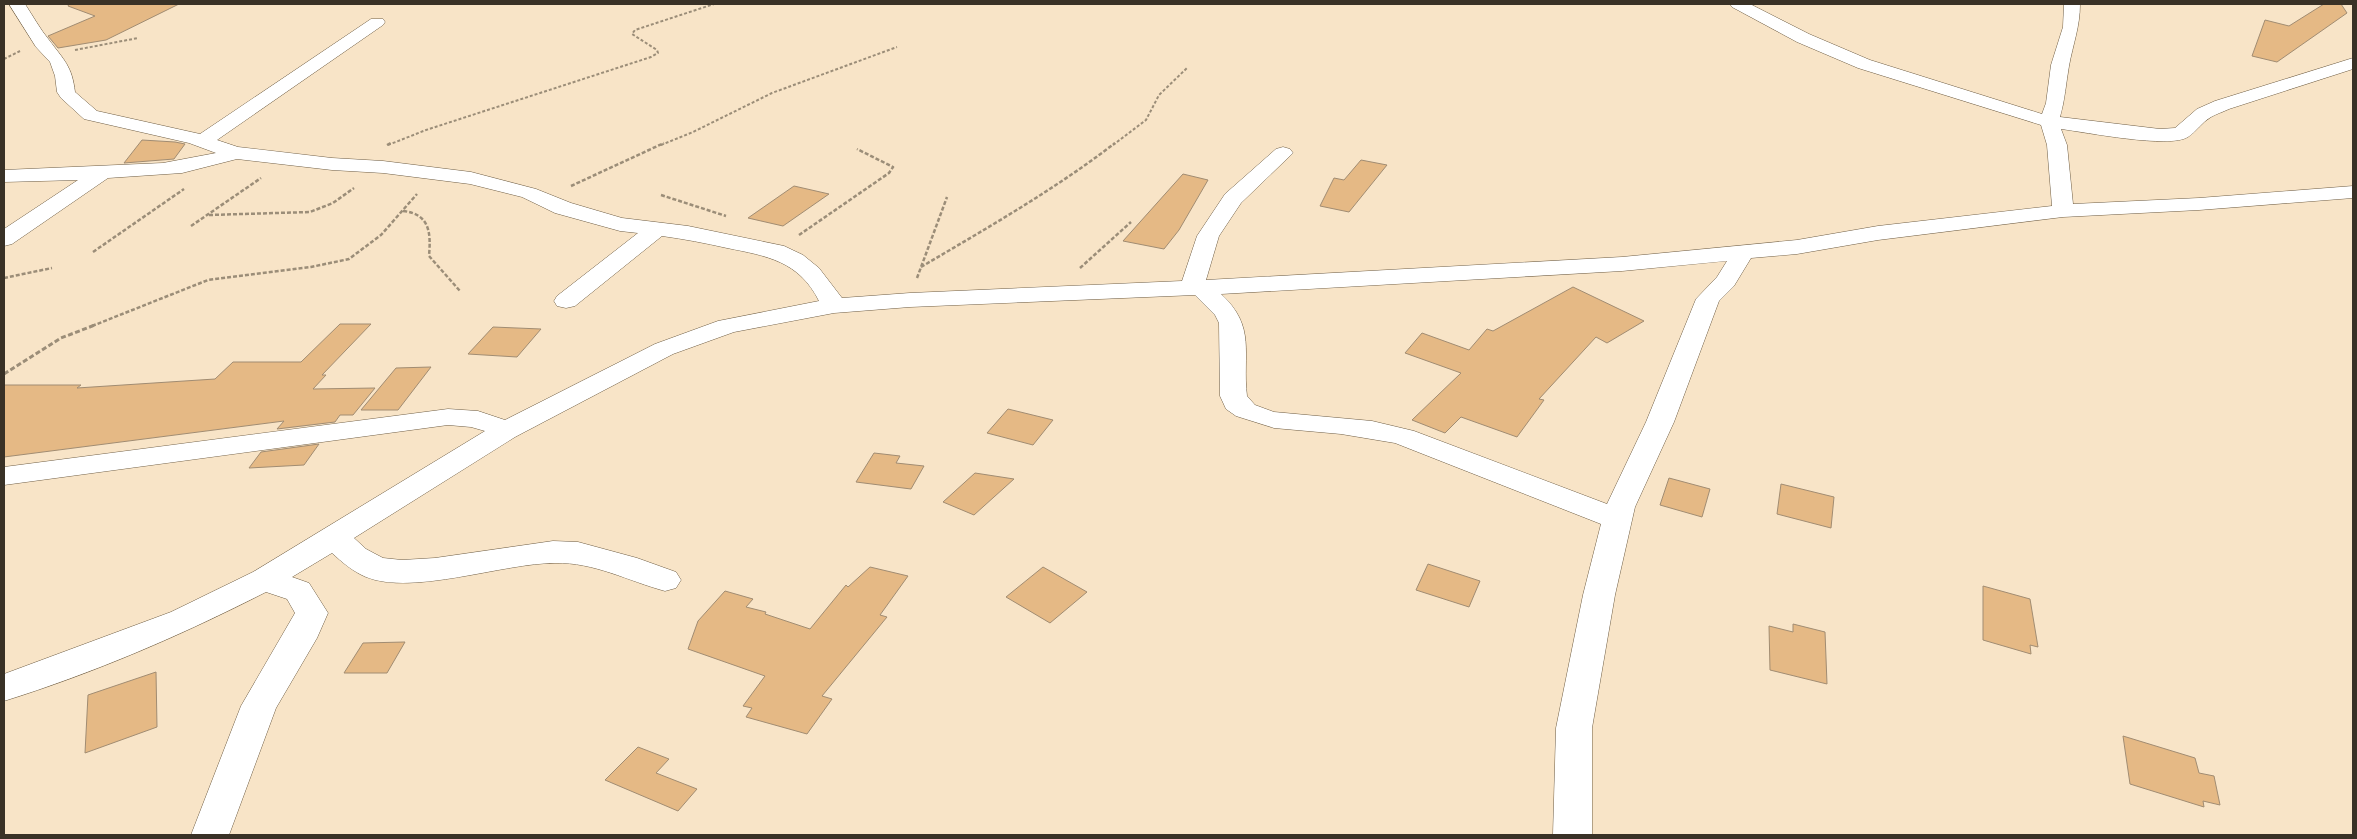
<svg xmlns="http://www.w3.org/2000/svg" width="2357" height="839" viewBox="0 0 2357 839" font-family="Roboto,sans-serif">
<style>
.building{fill:#e5b985;stroke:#a18c72}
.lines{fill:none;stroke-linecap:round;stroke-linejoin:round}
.minor-casing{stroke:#6f5e45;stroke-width:1}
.path-far2{stroke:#9b8d78;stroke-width:2;stroke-dasharray:3 2;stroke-linecap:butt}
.path-far1{stroke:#9b8d78;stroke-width:2.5;stroke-dasharray:4 2;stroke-linecap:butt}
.path{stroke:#9b8d78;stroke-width:3;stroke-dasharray:5 2.5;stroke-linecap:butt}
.minor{fill:#fff;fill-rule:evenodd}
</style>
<rect width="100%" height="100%" fill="#f8e4c7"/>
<path class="building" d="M69,4H179L106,40L58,48L48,36L95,16L68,6Z
M2324,4H2341L2347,13L2277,62L2252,56L2265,20L2289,26Z
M142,140L175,142L185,144L174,159L124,163Z
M1361,160L1387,165L1349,212L1320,206L1334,178L1344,180Z
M1183,174L1208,180L1179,230L1164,249L1123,241Z
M794,186L829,194L783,226L748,218Z
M1573,287L1644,321L1607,343L1596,337L1539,399L1544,400L1517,437L1461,417L1445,433L1412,420L1461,373L1405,353L1422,333L1469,350L1487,329L1493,331Z
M340,324H371L322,375H326L313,389L375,388L353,415H340L335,422L277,429L284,421L4,457V385H81L77,388L215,379L233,362H301Z
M493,327L541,329L517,357L468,354Z
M431,367L398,410H361L396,368Z
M1008,409L1053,420L1033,445L987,433Z
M319,444L304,465L249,468L261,452Z
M874,453L900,456L896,463L924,466L911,489L856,482Z
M975,473L1014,479L974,515L943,502Z
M1669,478L1710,489L1702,517L1660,505Z
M1781,484L1834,497L1831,528L1777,514Z
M1428,564L1480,581L1469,607L1416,590Z
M870,567L908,576L880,615L887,617L822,696L832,699L807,734L746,717L752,708L743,706L765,676L688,649L698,621L725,591L753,599L746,607L766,612L765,614L810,629L846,585L848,587Z
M1043,567L1087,592L1050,623L1006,597Z
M1983,586L2030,599L2038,647L2030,645L2031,654L1983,640Z
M1793,624L1825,632L1827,684L1770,670L1769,626L1793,632Z
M405,642L387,673H344L363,643Z
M156,672L157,727L85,753L88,695Z
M2123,736L2195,758L2199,773L2214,776L2220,805L2203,801L2204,807L2130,784Z
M638,747L669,759L656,773L697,789L678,811L605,780Z"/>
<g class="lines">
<g class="minor-casing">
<path id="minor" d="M9,4H25C33,16 40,29 49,40C64,60 72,66 75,92L97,111L200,134L371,19H383L385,22L383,25L217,140L238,147L332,158L383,161L471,172L536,189L571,203L622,218L688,226L784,246L803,255L819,268L842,298L910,293L1182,281L1197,236L1225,194L1276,149L1283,147L1290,149L1293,153L1241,203L1219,236L1206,280L1622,257L1797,240L1878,226L2052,206L2047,145L2041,125L1858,68L1797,42L1732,7L1730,4H1750L1809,34L1870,60L2042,114L2046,103L2051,65L2063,27L2064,4H2080C2080,27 2073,44 2069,66C2066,83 2065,100 2060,117L2160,129L2175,128L2197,109L2215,101L2353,58V69L2229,109C2223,112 2216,114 2211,117C2202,122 2196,132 2188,137C2170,149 2085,132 2061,129L2067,145L2073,204L2199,198L2353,186V198L2199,210L2063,217L1878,240L1797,254L1751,258L1734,286L1719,301L1674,422L1635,507L1615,595L1592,728V835H1553L1556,728L1583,595L1601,524L1395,443L1341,434L1274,428L1236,416L1226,409L1220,396L1219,323L1215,315L1195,295L910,307L834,313L734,332L673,354L515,437L354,538L366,549L383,558L402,560L435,558L553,541L578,542L637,558L676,572L681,580L676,588L665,591C628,581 594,562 555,563C504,563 412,596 366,577C352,571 342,562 332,553L292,577L309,583L328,613L317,638L276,708L229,835H191L241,706L295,613L287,599L266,592C182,635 94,673 4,701V674L171,612L253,572L485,431L471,427L448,425L4,485V467L448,409L478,411L505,420L655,344L718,321L819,301C799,261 767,256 727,248C705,243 684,239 662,236L575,306L566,308L557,306L554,301L557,296L638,233L620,231L555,213L522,197L470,184L383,173L332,170L237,159L182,173L108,178L12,244L4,246V229L78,180L4,182V170L163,163L216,153L189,143L84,119L61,98L57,92L55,76L50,62L36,47ZM1727,261L1717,277L1696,299L1646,422L1607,504L1414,431L1372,421L1274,412L1255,405L1247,396C1242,354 1257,327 1221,294L1622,271Z"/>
</g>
<path class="path-far2" d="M75,50L138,38
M4,59L20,51
M388,145L426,130L651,57L658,53L657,50L632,34L635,30L714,4
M661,145L693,132L772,93L897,47
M1113,145L1146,120L1159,95L1187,68"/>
<path class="path-far1" d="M387,145L391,143
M571,186L664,143
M661,195L726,216
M403,211C430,214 431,233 429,256L460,291
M209,215L310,212L333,203L354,188
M191,226L261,178
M799,235L889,173L893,167L857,149
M93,252L184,189
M921,267C987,228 1054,190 1115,143
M1080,268L1131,222
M4,278L52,268
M917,278L947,197
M92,326L208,280L311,267L349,259L381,235L417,194"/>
<path class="path" d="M4,374L61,338L95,325"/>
<use href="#minor" class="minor"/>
</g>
<rect width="2357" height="839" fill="none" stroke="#393126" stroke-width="10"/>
</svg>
